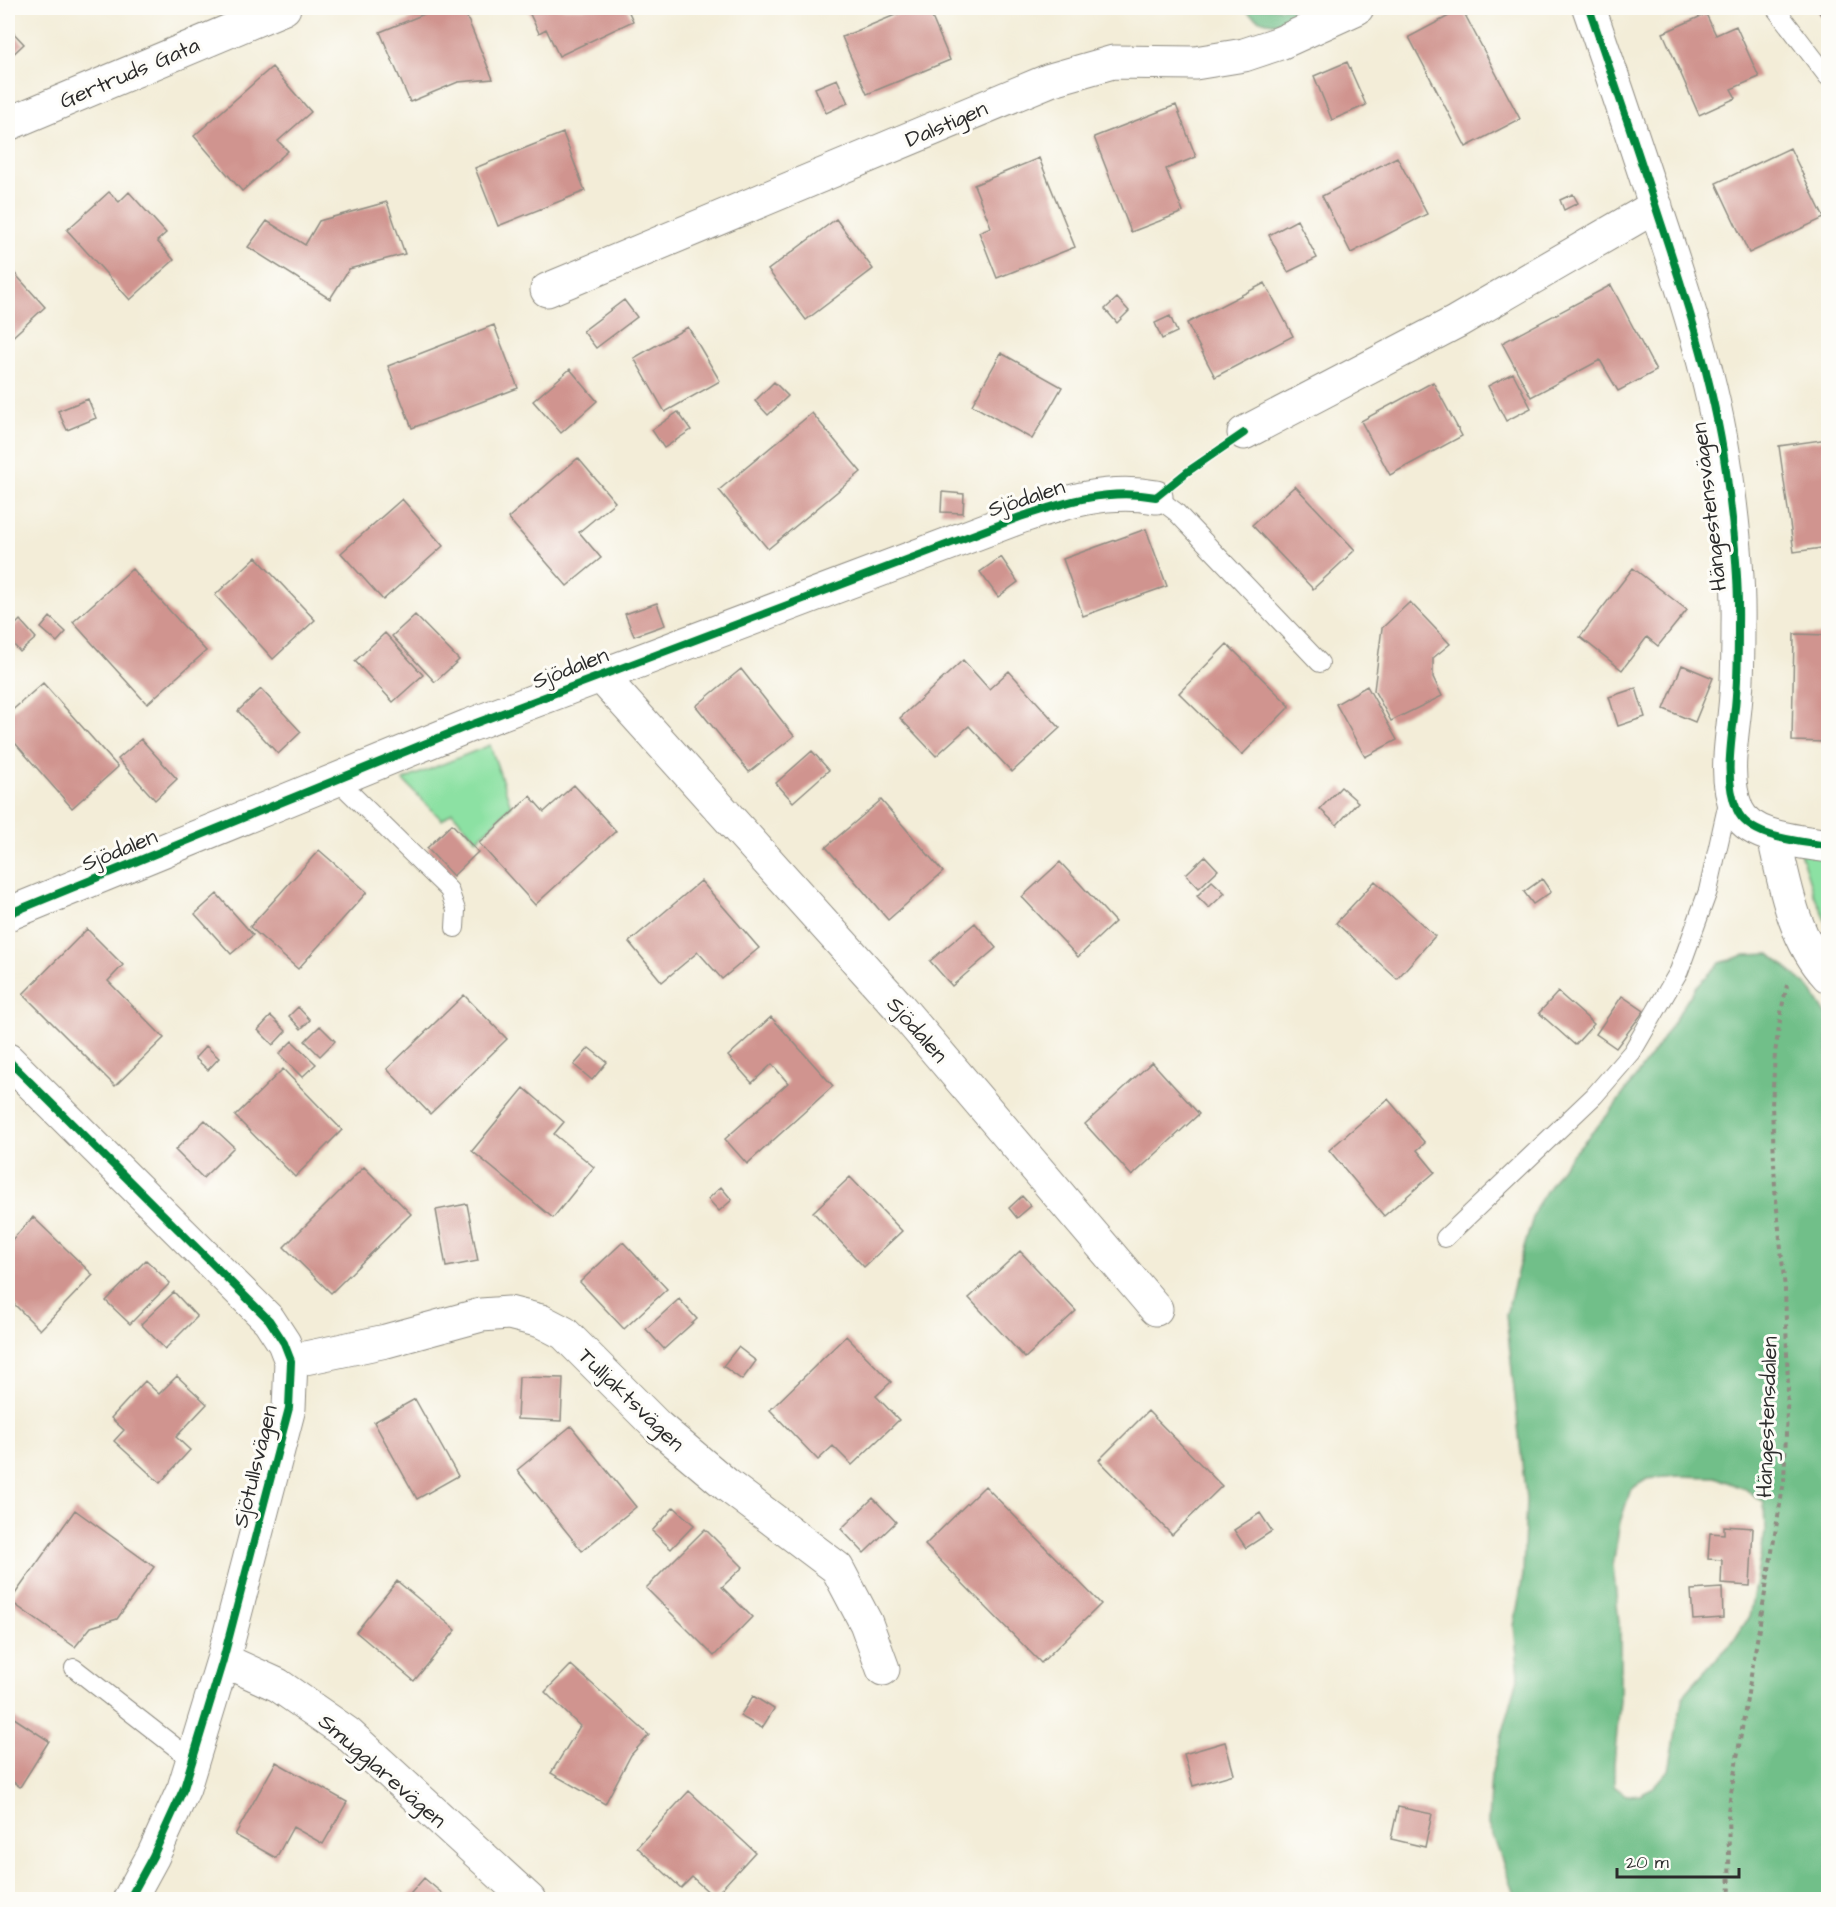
<svg xmlns="http://www.w3.org/2000/svg" width="1836" height="1907" viewBox="0 0 1836 1907" font-family="'Architects Daughter',sans-serif">
<style>
.green{fill:#8ce1a3;stroke:#5c8667;stroke-width:1.5}
.forest{fill:#71bf89;stroke:#4e755a;stroke-width:1.5;fill-rule:evenodd}
.building{fill:#d0948f}
.lines{fill:none;stroke-linecap:round;stroke-linejoin:round}
.lane-casing{stroke:#8f8c82;stroke-width:20}
.street-casing{stroke:#8f8c82;stroke-width:35}
.path{stroke:#8f8c82;stroke-width:4;stroke-dasharray:4.5 4.5;stroke-linecap:butt}
.lane{stroke:#fff;stroke-width:18}
.street{stroke:#fff;stroke-width:33}
.cycleway-casing{stroke:#fdfcf7;stroke-width:11}
.cycleway{stroke:#00873e;stroke-width:8}
.labels{text-anchor:middle;stroke-width:6;stroke-linejoin:round;paint-order:stroke}
.street-label{font-size:22px;fill:#2b2b2b;stroke:#fdfcf7}
</style>
<rect width="100%" height="100%" fill="#fdfcf7"/>
<filter id="ink" filterUnits="userSpaceOnUse"><feTurbulence type="fractalNoise" baseFrequency=".0167" numOctaves="2"/><feDisplacementMap in="SourceGraphic" scale="12" xChannelSelector="R" yChannelSelector="G"/><feConvolveMatrix kernelMatrix="1 2 1 2 8 2 1 2 1" color-interpolation-filters="sRGB"/></filter>
<filter id="wash" filterUnits="userSpaceOnUse"><feTurbulence type="fractalNoise" baseFrequency=".008" numOctaves="4" result="noise"/><feDisplacementMap in="SourceGraphic" scale="24" xChannelSelector="R" yChannelSelector="G"/><feGaussianBlur stdDeviation="1.35" result="paint"/><feColorMatrix in="noise" values="0 0 0 0 0 0 0 0 0 0 0 0 0 0 0 0 0 1.4 0 .05"/><feComposite in="paint" operator="in"/></filter>
<g filter="url(#wash)">
<rect width="100%" height="100%" fill="#f3edd8"/>
<path class="green" d="M490,745L511,806L477,840L452,812L442,820L403,780Z
M1800,852L1828,857V926L1813,892Z"/>
<path class="forest" d="M1244,8H1322C1297,21 1266,34 1244,8Z
M1770,954L1809,987L1828,1017V1899H1516L1488,1822L1491,1775L1519,1675L1514,1626L1523,1575L1526,1500L1506,1315L1519,1265L1536,1207L1563,1165L1611,1111L1657,1047L1695,988L1720,963L1745,955ZM1676,1476L1716,1477L1745,1489L1764,1502L1765,1532L1749,1617L1733,1642L1708,1667L1683,1695L1669,1770L1654,1787L1640,1794L1626,1795L1614,1786V1764L1620,1699V1633L1613,1565L1620,1522L1631,1489L1647,1479Z"/>
<g id="blocks">
<path class="building" d="M439,8H463L493,79L458,82L410,102L380,32Z
M527,8H627L633,21L559,56L546,29L539,33Z
M912,8H928L950,60L867,94L842,37Z
M1816,8H1828V25Z
M1462,9L1520,119L1466,147L1409,37Z
M1706,14L1716,35L1736,26L1759,77L1731,89L1736,98L1699,115L1663,33Z
M8,27L24,44L8,59Z
M1347,62L1366,105L1332,120L1314,76Z
M272,67L311,112L278,141L288,151L242,191L194,136Z
M837,79L848,103L826,113L815,88Z
M1176,105L1196,157L1166,169L1183,212L1131,232L1094,137Z
M563,133L585,191L498,226L475,168Z
M1790,148L1824,218L1749,253L1716,183Z
M1397,157L1427,214L1351,253L1322,196Z
M1039,158L1075,247L997,278L979,232L991,227L974,185Z
M109,192L119,202L129,192L166,233L157,241L174,260L130,300L67,230Z
M1573,194L1578,203L1564,210L1560,200Z
M387,202L405,254L349,269L330,299L248,247L267,221L305,245L319,221Z
M836,219L873,269L806,320L768,270Z
M1297,220L1317,258L1288,272L1269,235Z
M8,266L45,307L8,341Z
M1265,283L1293,336L1215,377L1187,323Z
M1611,285L1656,371L1618,391L1600,360L1531,397L1502,343Z
M1117,298L1129,311L1117,323L1105,309Z
M624,300L637,317L596,348L583,331Z
M1170,316L1177,332L1162,339L1155,323Z
M494,325L518,388L412,428L388,366Z
M688,327L720,381L665,412L634,358Z
M1001,353L1062,387L1032,439L972,405Z
M570,369L597,401L561,433L533,401Z
M1513,373L1531,408L1506,421L1488,386Z
M774,382L788,396L768,415L755,401Z
M1433,382L1462,436L1390,475L1361,421Z
M88,399L96,418L67,430L58,411Z
M678,412L691,430L664,448L652,430Z
M812,413L861,472L768,549L719,490Z
M1828,439V547L1794,552L1779,446Z
M578,458L615,502L579,532L601,558L567,586L508,518Z
M1295,486L1355,550L1313,589L1252,525Z
M942,492L964,494L963,513L941,512Z
M402,499L443,546L383,600L341,553Z
M1146,529L1167,586L1083,616L1063,559Z
M256,557L315,620L273,659L215,595Z
M1001,557L1018,582L998,597L980,572Z
M1633,568L1687,610L1658,646L1647,637L1622,670L1580,637Z
M132,569L206,651L147,704L73,622Z
M1410,602L1450,644L1433,658V677L1442,696L1391,721L1374,690L1382,628Z
M657,603L665,625L634,636L625,614Z
M415,615L459,660L435,682L392,636Z
M50,617L66,632L57,642L41,628Z
M20,620L36,638L20,652L8,638V632Z
M385,633L423,675L393,702L355,661Z
M1794,634L1828,635V742L1792,741Z
M1227,644L1290,706L1242,755L1179,693Z
M963,660L989,689L1009,671L1060,728L1012,772L969,726L936,756L900,718Z
M1682,665L1713,678L1695,722L1664,709Z
M741,669L794,736L749,772L696,706Z
M43,683L118,767L72,808L8,735V714Z
M1367,686L1397,740L1365,757L1336,704Z
M1636,688L1645,717L1618,726L1609,697Z
M261,689L301,732L278,754L238,711Z
M141,739L177,779L155,800L118,759Z
M812,751L829,770L793,802L776,783Z
M574,785L616,831L535,905L479,843L530,796L544,812Z
M1341,787L1358,802L1337,825L1320,809Z
M881,800L943,872L888,920L826,847Z
M452,824L478,852L453,876L427,848Z
M319,850L367,892L298,969L250,927Z
M1205,856L1218,870L1199,888L1186,874Z
M1060,862L1115,922L1078,957L1022,897Z
M1542,879L1551,892L1533,904L1524,892Z
M701,881L759,948L722,979L698,952L662,982L629,942Z
M1212,881L1225,893L1209,908L1197,896Z
M1375,881L1435,936L1397,979L1336,923Z
M217,894L253,935L231,954L195,914Z
M975,923L996,948L952,986L930,961Z
M87,929L123,965L108,981L164,1038L115,1086L23,994Z
M1558,992L1594,1024L1575,1045L1539,1013Z
M464,995L507,1039L430,1114L387,1069Z
M1622,996L1644,1011L1616,1048L1596,1034Z
M298,1007L310,1020L301,1029L289,1016Z
M271,1016L286,1031L273,1045L258,1030Z
M771,1017L833,1086L747,1164L725,1139L788,1083L772,1064L752,1083L728,1056Z
M320,1026L335,1041L320,1056L305,1041Z
M292,1041L316,1064L302,1077L279,1054Z
M206,1046L219,1058L208,1070L195,1058Z
M589,1048L607,1062L592,1080L574,1065Z
M1152,1062L1199,1114L1132,1176L1085,1124Z
M283,1069L342,1130L295,1177L235,1116Z
M524,1088L564,1122L554,1134L594,1167L553,1218L472,1151Z
M1388,1099L1425,1143L1417,1150L1435,1172L1384,1216L1329,1150Z
M205,1120L234,1147L203,1178L175,1150Z
M364,1167L411,1214L331,1293L284,1247Z
M850,1177L902,1231L864,1267L813,1212Z
M721,1187L732,1200L719,1211L708,1199Z
M1022,1196L1031,1206L1017,1218L1009,1208Z
M467,1204L478,1261L446,1267L436,1210Z
M33,1217L93,1275L40,1330L8,1298V1244Z
M623,1242L667,1289L624,1329L580,1282Z
M1020,1251L1076,1311L1025,1358L969,1298Z
M146,1260L170,1283L130,1324L106,1301Z
M174,1292L197,1317L165,1349L141,1324Z
M679,1299L697,1319L664,1349L646,1329Z
M846,1336L891,1382L876,1396L899,1420L852,1465L833,1446L818,1460L770,1410Z
M738,1347L756,1361L742,1380L723,1366Z
M177,1376L207,1404L176,1437L190,1450L160,1483L114,1441L124,1430L111,1418L145,1381L159,1394Z
M519,1377L563,1378L561,1421L517,1419Z
M415,1399L458,1476L417,1499L374,1422Z
M1148,1411L1222,1486L1172,1535L1099,1460Z
M571,1426L636,1507L582,1551L517,1470Z
M985,1486L1101,1604L1041,1663L925,1545Z
M873,1498L896,1522L864,1553L841,1529Z
M674,1507L694,1525L671,1549L652,1531Z
M75,1510L154,1567L117,1619L91,1627L75,1647L10,1601Z
M1260,1513L1272,1531L1246,1548L1234,1530Z
M1724,1526L1753,1528L1750,1586L1721,1584L1722,1560L1708,1559L1710,1533L1724,1534Z
M705,1529L743,1567L722,1587L752,1617L714,1656L646,1588Z
M397,1581L456,1630L414,1681L356,1632Z
M1722,1588L1723,1618L1693,1620L1691,1590Z
M571,1665L649,1735L631,1755L605,1804L551,1773L580,1726L545,1692Z
M753,1696L774,1709L762,1728L740,1716Z
M8,1714L49,1741L20,1787L8,1778Z
M1225,1742L1234,1774L1193,1786L1184,1754Z
M276,1762L347,1802L323,1844L293,1827L276,1858L235,1835Z
M689,1791L755,1852L714,1897L692,1877L681,1888L637,1847Z
M1398,1807L1432,1814L1425,1847L1391,1839Z
M424,1878L450,1900H405Z"/>
</g>
</g>
<g filter="url(#ink)">
<use href="#blocks" fill-opacity="0" stroke="#8f8c82" stroke-width="1.5"/>
<g class="lines">
<g class="lane-casing">
<path id="lane" d="M1775,8L1828,77
M1156,497L1176,512L1320,663
M337,780L449,890L456,910L455,928
M1445,1238L1594,1096L1632,1052L1679,971L1708,891L1729,798
M74,1668L192,1760"/>
</g>
<g class="street-casing">
<path id="street" d="M1589,8C1613,78 1637,149 1660,220C1689,307 1717,394 1728,486C1734,531 1739,579 1738,625C1738,648 1738,672 1736,695C1734,732 1722,775 1737,810C1749,839 1801,841 1828,846
M8,124L284,8
M547,290L1050,80L1113,62L1195,63L1244,55L1280,43L1357,8
M1244,433L1456,322L1656,206
M600,675L899,1007L1156,1309
M1774,837C1785,885 1793,938 1828,976
M8,914L468,726L1020,517C1065,502 1108,488 1156,497
M8,1060L269,1320L284,1343L291,1361L289,1408L223,1660L184,1788L153,1856L129,1900
M291,1361L386,1341L481,1315L509,1313L541,1321L564,1333L657,1426L727,1485L837,1568L866,1623L883,1669
M223,1660L278,1685L347,1733L529,1900"/>
</g>
<path class="path" d="M1730,1900L1728,1811L1784,1481L1788,1387L1785,1289L1775,1189L1772,1105L1775,1053L1782,1007L1787,985"/>
<use href="#lane" class="lane"/>
<use href="#street" class="street"/>
<g class="cycleway-casing">
<path id="cycleway" d="M1589,8C1613,78 1637,149 1660,220C1689,307 1717,394 1728,486C1734,531 1739,579 1738,625C1738,648 1738,672 1736,695C1734,732 1722,775 1737,810C1749,839 1801,841 1828,846
M8,914L468,726L1020,517C1065,502 1108,488 1156,497L1187,472L1244,433
M8,1060L269,1320L284,1343L291,1361L289,1408L223,1660L184,1788L153,1856L129,1900"/>
</g>
<use href="#cycleway" class="cycleway"/>
</g>
</g>
<g class="labels">
<g class="street-label">
<text transform="translate(129 72) rotate(-23)" y="8">Gertruds Gata</text>
<text transform="translate(946 123) rotate(-23)" y="8">Dalstigen</text>
<text transform="translate(1026 497) rotate(-18)" y="8">Sjödalen</text>
<text transform="translate(1708 507) rotate(-97)" y="8">Hängestensvägen</text>
<text transform="translate(570 667) rotate(-21)" y="8">Sjödalen</text>
<text transform="translate(119 849) rotate(-22)" y="8">Sjödalen</text>
<text transform="translate(918 1029) rotate(49)" y="8">Sjödalen</text>
<text transform="translate(632 1399) rotate(44)" y="8">Tulljaktsvägen</text>
<text transform="translate(1766 1417) rotate(-88)" y="8">Hängestensdalen</text>
<text transform="translate(254 1466) rotate(-76)" y="8">Sjötullsvägen</text>
<text transform="translate(383 1770) rotate(41)" y="8">Smugglarevägen</text>
</g>
</g>
<rect width="1836" height="1907" fill="none" stroke="#fdfcf7" stroke-width="30"/>
<path d="M1617 1868v9h122v-9" fill="none" stroke="#2b2b2b" stroke-width="3"/>
<text x="1626" y="1868" font-size="18" fill="#2b2b2b" stroke="#fdfcf7" stroke-width="4.5" paint-order="stroke">20 m</text>
</svg>
